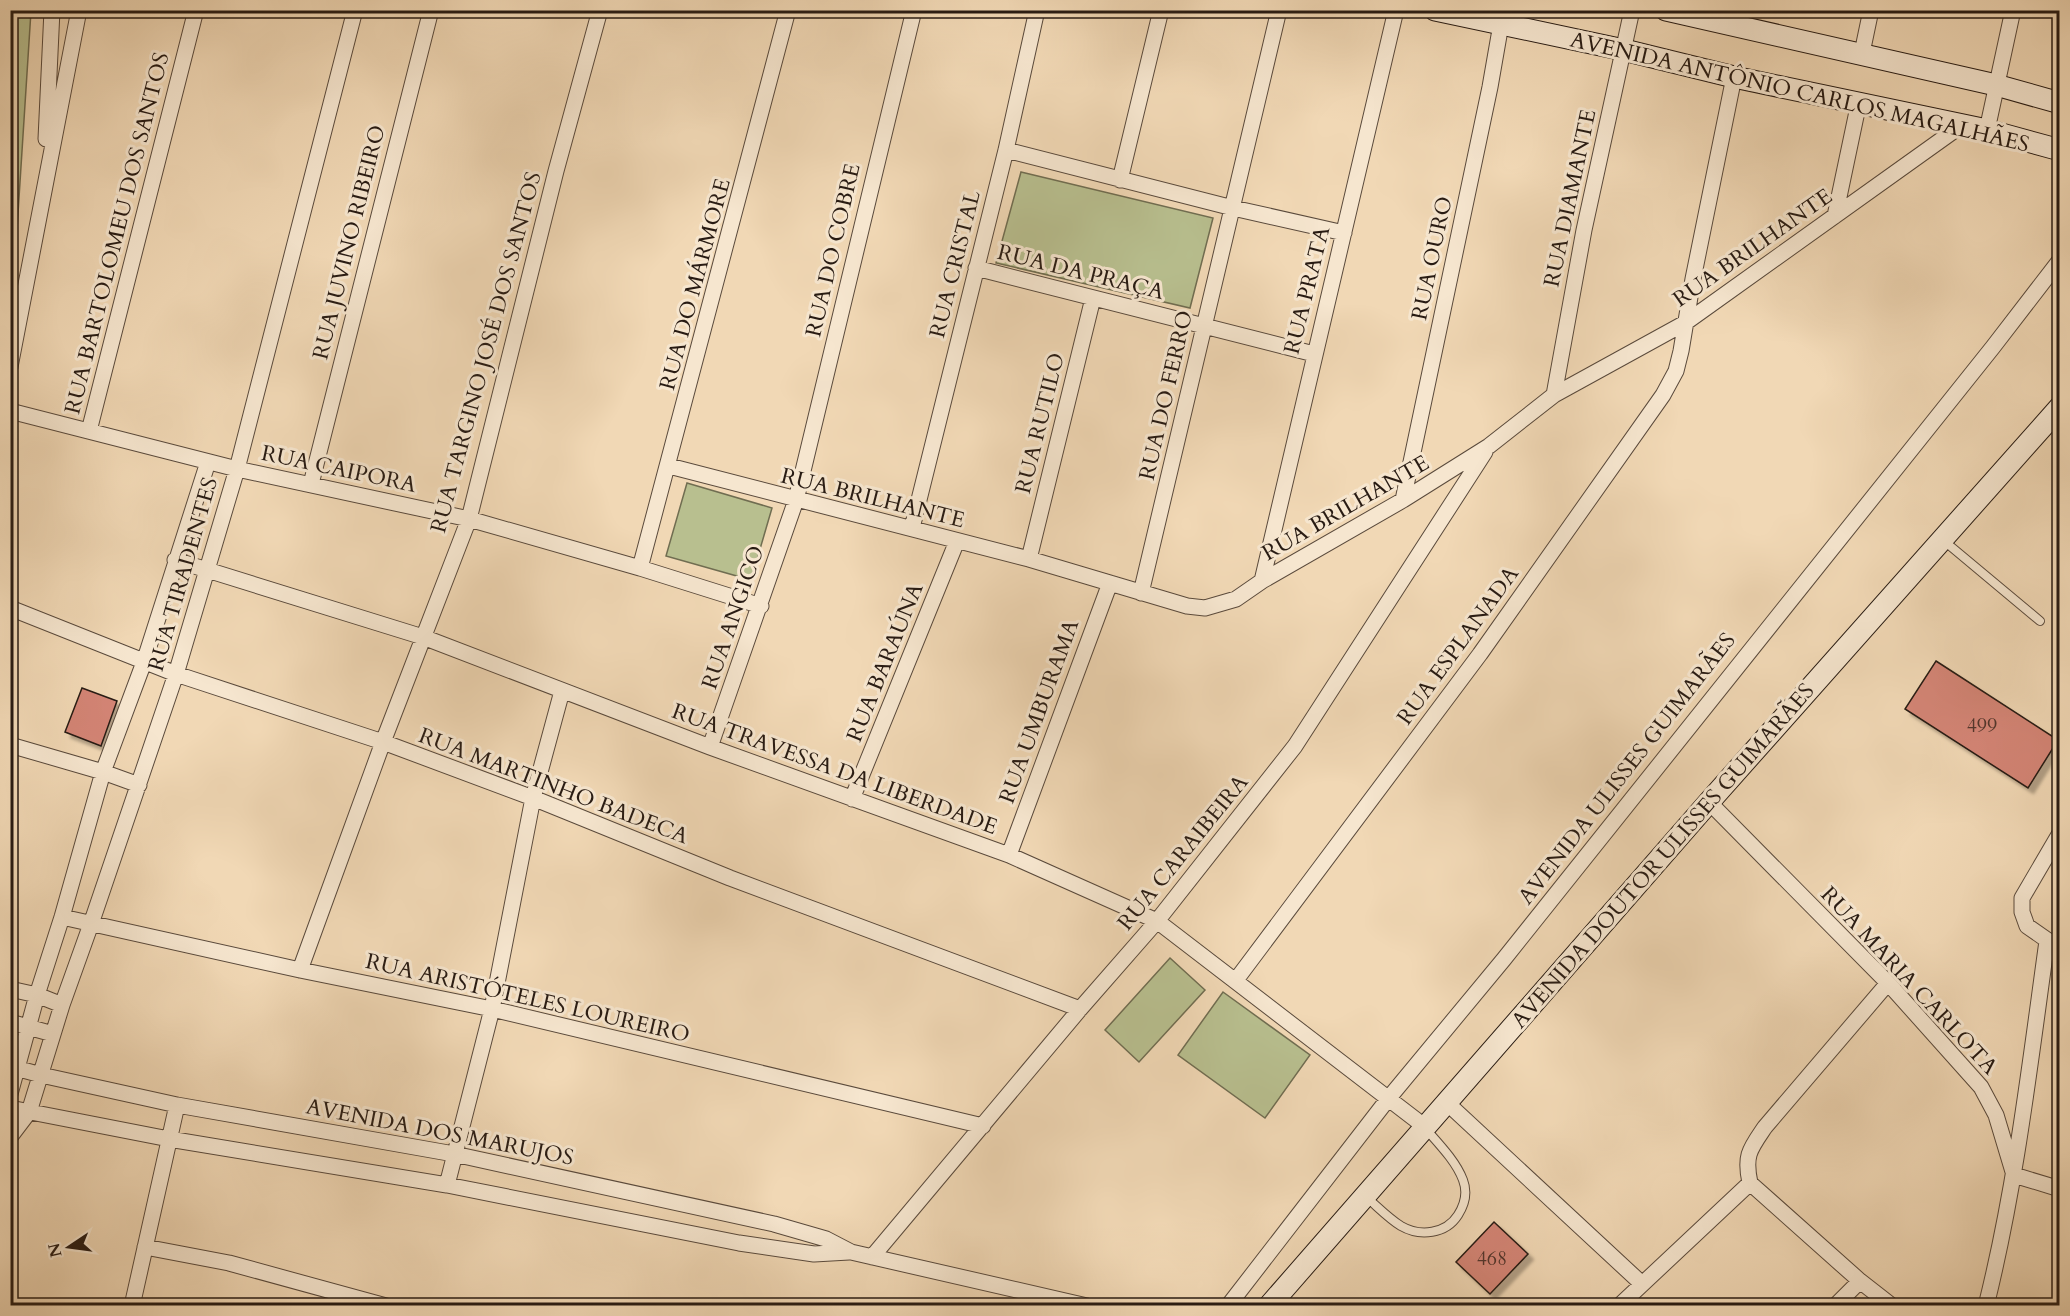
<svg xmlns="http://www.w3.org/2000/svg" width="2070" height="1316" viewBox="0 0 2070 1316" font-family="Cardo,serif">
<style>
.green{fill:#b8bf8f;stroke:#706d51;stroke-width:1.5}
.building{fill:#d48576;stroke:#281b13;stroke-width:1.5;filter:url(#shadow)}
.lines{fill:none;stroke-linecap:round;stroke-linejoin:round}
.lane-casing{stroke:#5a4a3c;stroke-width:10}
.street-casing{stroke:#5a4a3c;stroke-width:17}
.secondary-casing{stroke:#281b13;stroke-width:23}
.lane{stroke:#f6e6cf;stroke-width:8}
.street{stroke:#f6e6cf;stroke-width:15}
.secondary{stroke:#f6e6cf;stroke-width:21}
.labels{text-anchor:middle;stroke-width:6;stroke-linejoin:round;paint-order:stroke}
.number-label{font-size:20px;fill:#53362c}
.street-label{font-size:22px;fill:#281b13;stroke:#f6e6cf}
</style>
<defs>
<filter id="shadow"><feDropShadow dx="5.5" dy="5.5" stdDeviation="1.5" flood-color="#0004"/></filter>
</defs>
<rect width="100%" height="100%" fill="#f1d8b5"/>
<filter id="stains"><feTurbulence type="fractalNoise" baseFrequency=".00333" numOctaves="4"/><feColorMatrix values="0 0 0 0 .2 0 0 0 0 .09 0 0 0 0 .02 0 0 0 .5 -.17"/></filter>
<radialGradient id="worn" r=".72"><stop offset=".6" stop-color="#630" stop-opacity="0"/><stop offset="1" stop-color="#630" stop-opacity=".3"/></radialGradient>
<path class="green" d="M10,11H31L15,260H10Z
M1021,172L1213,218L1190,308L996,263Z
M687,483L772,508L751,580L666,556Z
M1170,958L1205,990L1139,1062L1105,1030Z
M1223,992L1310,1055L1265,1118L1178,1055Z"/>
<path class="building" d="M1936,661L2058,740L2028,788L1905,709Z
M82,688L117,701L101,746L65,732Z
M1494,1222L1528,1254L1490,1294L1456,1262Z"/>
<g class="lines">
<g class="lane-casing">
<path id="lane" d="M1943,540L2040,621
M1365,1196C1377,1206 1388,1218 1401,1226C1420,1237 1446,1234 1458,1215C1465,1204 1468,1193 1463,1180C1456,1161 1438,1143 1425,1128"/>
</g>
<g class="street-casing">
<path id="street" d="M1862,53L1871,10
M1987,130L2013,10
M46,139L52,10
M1006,150L1233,208L1344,233
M1120,180L1161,10
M1835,216L1859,102
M976,268L1314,354
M10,367L79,10
M1554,395L1584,230L1632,10
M10,411L237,469L469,519L640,568L761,606
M89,431L196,10
M669,466L1029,559L1187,606L1205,608L1236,599L1262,581L1403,500L1489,446L1554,395L1685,323L1962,125
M311,484L431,10
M1403,500L1490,87L1501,24
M912,528L1006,150L1037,10
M1029,559L1093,298
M175,560L423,637L710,747L1009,855L1157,921L1424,1126
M640,568L788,10
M1262,581L1396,10
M1141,593L1279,10
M10,608L176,674L383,742L533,798L730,878L1080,1009
M10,745L103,772L139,785
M710,747L796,500L914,10
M852,799L957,541
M1709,802L1888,983L1981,1087L1996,1115L2014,1175L2060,1189
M2060,833L2022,898V912L2027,926L2060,949
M1009,855L1110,583
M62,917L300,970L492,1009L983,1126
M300,970L383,742L469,519L556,171L600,10
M1236,980L1480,654L1663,395L1676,371L1681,351L1693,279L1734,77
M10,989L37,995L62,1005
M10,1022L53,1034
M16,1068L41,1075L177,1105L454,1154L774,1224L826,1239L851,1252L1087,1306
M10,1094L37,995L62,917L103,772L144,662L208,462
M1446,1102L1641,1283
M10,1108L169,1139L447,1185L739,1243L814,1254L849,1252
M10,1137L29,1112L62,1005L91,924L176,674L237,469L355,10
M1750,1183L1860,1281L1892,1306
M447,1185L492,1009L533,798L562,691
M145,1247L229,1263L386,1306
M872,1257L1080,1009L1157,921L1295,746L1485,452
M132,1306L177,1105
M1228,1306L1388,1099L1504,959L1993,347L2060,260
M1619,1306L1750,1183C1744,1155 1750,1149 1765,1127L1888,983
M1835,1306L1860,1281
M1986,1306C2016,1186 2030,1063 2047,941"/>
</g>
<g class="secondary-casing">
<path id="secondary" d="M1435,10L1624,50L1734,77L1987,130L2060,150
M1666,10L1996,85L2060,103
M1269,1306L1709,802L2060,407"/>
</g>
<use href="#lane" class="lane"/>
<use href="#street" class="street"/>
<use href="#secondary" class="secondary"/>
</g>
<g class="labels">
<g class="number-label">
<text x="1982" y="732">499</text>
<text x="1492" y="1265">468</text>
</g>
<g class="street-label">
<text transform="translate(1800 91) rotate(13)" y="8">AVENIDA ANTÔNIO CARLOS MAGALHÃES</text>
<text transform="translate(1569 198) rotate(-78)" y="8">RUA DIAMANTE</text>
<text transform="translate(116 233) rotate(-76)" y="8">RUA BARTOLOMEU DOS SANTOS</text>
<text transform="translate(348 242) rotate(-76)" y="8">RUA JUVINO RIBEIRO</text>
<text transform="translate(1752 247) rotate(-35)" y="8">RUA BRILHANTE</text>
<text transform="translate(832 250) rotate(-77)" y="8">RUA DO COBRE</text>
<text transform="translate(1431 258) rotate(-78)" y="8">RUA OURO</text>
<text transform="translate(954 264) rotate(-76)" y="8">RUA CRISTAL</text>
<text transform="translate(1081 271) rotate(14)" y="8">RUA DA PRAÇA</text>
<text transform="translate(694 284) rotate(-75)" y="8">RUA DO MÁRMORE</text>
<text transform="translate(1306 290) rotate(-76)" y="8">RUA PRATA</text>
<text transform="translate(485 352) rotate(-75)" y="8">RUA TARGINO JOSÉ DOS SANTOS</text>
<text transform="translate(1165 395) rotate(-77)" y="8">RUA DO FERRO</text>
<text transform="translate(1039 423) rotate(-76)" y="8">RUA RUTILO</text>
<text transform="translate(339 468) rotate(12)" y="8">RUA CAIPORA</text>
<text transform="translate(873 497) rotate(14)" y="8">RUA BRILHANTE</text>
<text transform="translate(1345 507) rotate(-30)" y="8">RUA BRILHANTE</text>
<text transform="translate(182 574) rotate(-74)" y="8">RUA TIRADENTES</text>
<text transform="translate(732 617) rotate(-71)" y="8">RUA ANGICO</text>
<text transform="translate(1457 645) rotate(-54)" y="8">RUA ESPLANADA</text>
<text transform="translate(884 662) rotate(-68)" y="8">RUA BARAÚNA</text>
<text transform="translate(1038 711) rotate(-70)" y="8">RUA UMBURAMA</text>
<text transform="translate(835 768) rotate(20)" y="8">RUA TRAVESSA DA LIBERDADE</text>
<text transform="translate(1626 768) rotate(-52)" y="8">AVENIDA ULISSES GUIMARÃES</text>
<text transform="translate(554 785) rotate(21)" y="8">RUA MARTINHO BADECA</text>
<text transform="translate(1182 852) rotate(-51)" y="8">RUA CARAIBEIRA</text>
<text transform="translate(1662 855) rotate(-49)" y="8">AVENIDA DOUTOR ULISSES GUIMARÃES</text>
<text transform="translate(1910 980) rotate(47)" y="8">RUA MARIA CARLOTA</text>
<text transform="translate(528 997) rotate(13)" y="8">RUA ARISTÓTELES LOUREIRO</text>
<text transform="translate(440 1131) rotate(11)" y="8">AVENIDA DOS MARUJOS</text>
</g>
</g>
<rect width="2070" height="1316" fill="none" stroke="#f1d8b5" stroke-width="36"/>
<rect x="12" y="12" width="2046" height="1292" fill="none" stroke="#281b13" stroke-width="3"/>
<rect x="18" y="18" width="2034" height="1280" fill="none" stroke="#281b13" stroke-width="1.5"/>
<g transform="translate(69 1247) rotate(257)" stroke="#f6e6cf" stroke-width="4.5" paint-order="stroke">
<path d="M0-4.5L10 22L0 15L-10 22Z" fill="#281b13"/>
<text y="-9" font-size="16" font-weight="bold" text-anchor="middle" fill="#281b13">N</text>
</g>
<rect width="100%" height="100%" filter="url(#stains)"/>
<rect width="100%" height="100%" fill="url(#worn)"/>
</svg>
